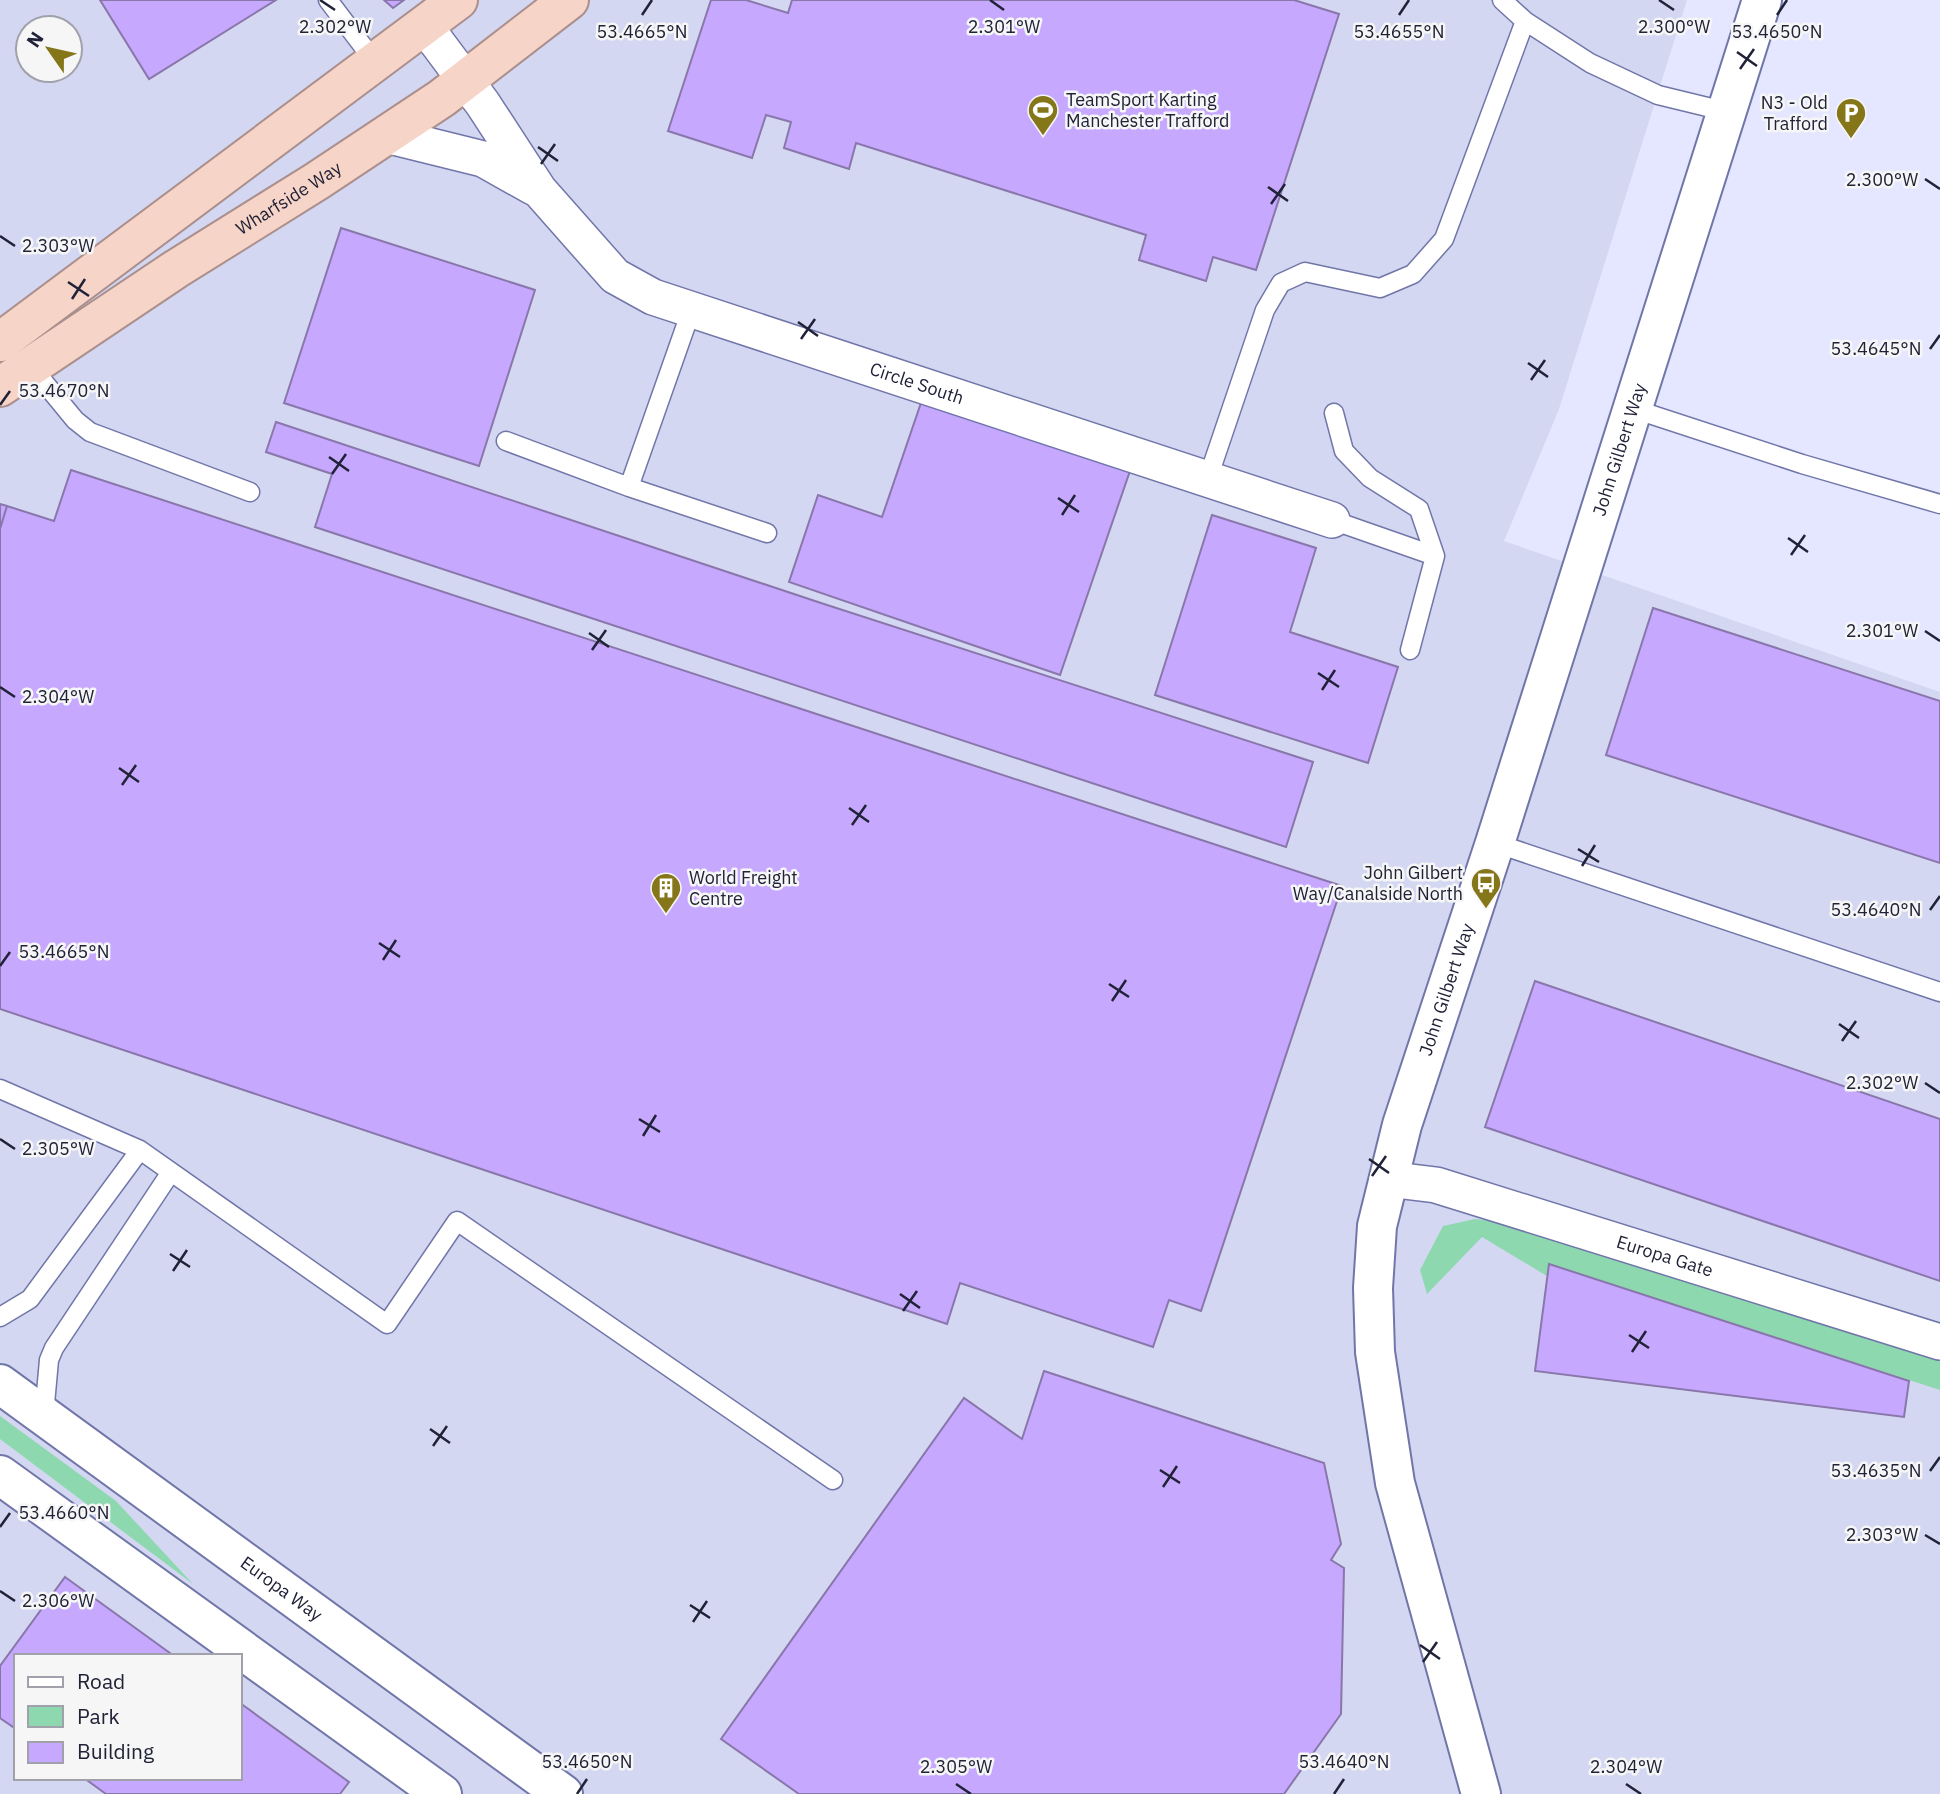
<svg xmlns="http://www.w3.org/2000/svg" width="1940" height="1794" viewBox="0 0 1940 1794" font-family="'IBM Plex Sans',sans-serif">
<style>
.built{fill:#d4d7f1;fill-rule:evenodd}
.green{fill:#8ed8b0}
.building{fill:#c6a8fe;stroke:#8977ab;stroke-width:2}
.lines{fill:none;stroke-linecap:round;stroke-linejoin:round}
.service-casing{stroke:#7176a9;stroke-width:21}
.minor-casing{stroke:#7176a9;stroke-width:38}
.tertiary-casing{stroke:#7176a9;stroke-width:42}
.trunk-casing{stroke:#aa8f8c;stroke-width:42}
.service{stroke:#fff;stroke-width:18}
.minor{stroke:#fff;stroke-width:35}
.tertiary{stroke:#fff;stroke-width:38}
.trunk{stroke:#f7d4c8;stroke-width:38}
.ticks{fill:none;stroke:#202237;stroke-width:2.5}
.labels{text-anchor:middle;stroke-width:5;stroke-linejoin:round;paint-order:stroke}
.poi-label{font-size:18px;fill:#202237;stroke:#f6f6f6;text-anchor:start}
.street-label{font-size:18px;fill:#202237;stroke:#f6f6f6}
.ticks-label{font-size:18px;text-anchor:middle;fill:#202237;stroke:#f6f6f6;stroke-width:5;stroke-linejoin:round;paint-order:stroke}
</style>
<rect width="100%" height="100%" fill="#e4e7ff"/>
<path class="built" d="M0,0H1687L1559,409L1504,541L1940,692V1794H0ZM28,28H70V70H28ZM16,1656H240V1778H16Z"/>
<path class="green" d="M1475,1219L1501,1222L1940,1361V1390L1549,1264L1547,1276L1482,1237L1427,1294L1420,1270L1443,1226Z
M0,1416L116,1501L193,1584L0,1439Z"/>
<path class="building" d="M100,0H276L149,79Z
M384,0H404L393,8Z
M711,0H746L788,13L792,0H1294L1339,14L1256,270L1213,257L1206,281L1139,260L1146,235L856,143L849,169L784,148L791,122L766,115L752,158L668,131Z
M341,228L535,290L479,466L284,403Z
M924,394L1132,465L1060,675L789,582L818,495L882,517Z
M276,422L824,604L1313,762L1286,847L315,527L332,474L266,452Z
M71,470L1342,886L1201,1311L1169,1300L1153,1347L960,1283L947,1324L0,1009V529L7,506L54,521Z
M0,504L7,506L0,529Z
M1212,515L1316,548L1290,632L1398,667L1368,763L1155,695Z
M1653,608L1940,701V863L1606,755Z
M1535,981L1940,1119V1281L1485,1127Z
M1549,1264L1909,1381L1904,1417L1535,1371Z
M1044,1371L1324,1463L1341,1544L1331,1560L1344,1568L1341,1714L1284,1794H799L721,1739L964,1398L1022,1439Z
M65,1577L174,1656H16V1729L0,1718V1666Z
M240,1703L349,1782L340,1794H106L84,1778H240Z"/>
<g class="lines">
<g class="service-casing">
<path id="service" d="M328,0L375,62
M1502,0L1525,21L1590,63L1658,95L1728,112
M29,364L75,420L90,432L250,492
M1634,409L1802,464L1940,504
M1334,413L1344,451L1370,478L1419,509L1435,556L1410,650
M506,441L629,487L767,533
M1208,478L1265,310L1281,283L1305,272L1380,288L1413,274L1444,239L1525,21
M629,487L691,311
M1332,520L1435,556
M1495,843L1940,992
M0,1089L140,1150L387,1324L457,1221L833,1480
M0,1317L30,1299L140,1150
M44,1415L49,1360L54,1348L171,1172"/>
</g>
<g class="minor-casing">
<g id="minor">
<path id="s1" d="M424,25L483,104L539,190L615,276L653,297L1332,520"/>
<path d="M386,135L483,159L533,187"/>
<path id="s2" d="M1387,1179L1436,1185L1940,1342"/>
</g>
</g>
<g class="tertiary-casing">
<g id="tertiary">
<path id="s3" d="M0,1384L563,1794"/>
<path d="M0,1475L442,1794"/>
<path id="s4" d="M1481,1794L1395,1483L1375,1352L1373,1288L1377,1226L1402,1125L1495,843L1762,0"/>
</g>
</g>
<g class="trunk-casing">
<g id="trunk">
<path d="M0,342L458,0"/>
<path id="s5" d="M0,387L176,269L317,181L442,98L569,0"/>
</g>
</g>
<use href="#service" class="service"/>
<use href="#minor" class="minor"/>
<use href="#tertiary" class="tertiary"/>
<use href="#trunk" class="trunk"/>
</g>
<path class="ticks" d="M320,0L335,10M990,0L1004,10M1659,0L1674,10M642,15L652,0M1399,15L1409,0M1777,15L1787,0M1737,52L1757,66M1740,69L1754,49M538,147L558,161M541,164L555,144M1925,179L1940,189M1268,187L1288,201M1271,204L1285,184M0,236L15,246M68,282L89,296M72,299L85,279M798,322L818,336M801,339L815,319M1930,349L1940,335M1528,363L1548,377M1531,380L1545,360M0,405L10,391M329,457L349,471M332,474L346,454M1058,498L1079,512M1062,515L1075,495M1788,538L1808,552M1791,555L1805,535M1925,631L1940,641M589,633L609,647M592,650L606,630M1318,673L1339,687M0,687L15,697M1322,690L1335,670M119,768L139,782M122,785L136,765M849,808L869,822M852,825L866,805M1578,849L1599,862M1582,866L1595,845M1930,910L1940,896M379,943L400,957M383,960L396,940M0,966L10,952M1109,984L1129,997M1112,1001L1126,980M1839,1024L1859,1038M1842,1041L1856,1021M1925,1083L1940,1093M639,1119L660,1132M643,1136L656,1115M0,1139L15,1149M1369,1159L1389,1173M1372,1176L1386,1156M170,1254L190,1267M173,1271L187,1250M900,1294L920,1308M903,1311L917,1291M1629,1335L1649,1348M1632,1352L1646,1331M430,1429L450,1443M433,1446L447,1426M1160,1470L1180,1483M1930,1471L1940,1457M1163,1487L1177,1466M0,1527L10,1513M1925,1535L1940,1544M0,1591L15,1601M690,1605L710,1618M693,1622L707,1601M1420,1645L1440,1659M1423,1662L1437,1642M956,1784L971,1794M1626,1784L1641,1794M577,1794L587,1779M1334,1794L1344,1779"/>
<defs>
<g id="stadium-pin" transform="scale(1.575)"><path d="M0 17L-7.5 6A9.5 9.5 0 1 1 7.5 6Z" fill="#85761a" stroke="#f6f6f6"/><path d="M0-5a6.5 5 0 1 0 0 10a6.5 5 0 1 0 0-10ZM-3.5-1.8h7v3.6h-7Z" fill="#fff"/></g>
<g id="parking-pin" transform="scale(1.575)"><path d="M0 17L-7.5 6A9.5 9.5 0 1 1 7.5 6Z" fill="#85761a" stroke="#f6f6f6"/><path d="M-3.5-5.5H1a3.5 3.5 0 0 1 0 7H-1V5.5H-3.5ZM-1-3.4V-.6H.8a1.4 1.4 0 0 0 0-2.8Z" fill="#fff"/></g>
<g id="bus-pin" transform="scale(1.575)"><path d="M0 17L-7.5 6A9.5 9.5 0 1 1 7.5 6Z" fill="#85761a" stroke="#f6f6f6"/><path d="M-5-6H5V4H4V6H2V4H-2V6H-4V4H-5ZM-3.5-4V0h7V-4ZM-3.5 1.2v1.5H-2V1.2ZM2 1.2v1.5H3.5V1.2Z" fill="#fff"/></g>
<g id="building-pin" transform="scale(1.575)"><path d="M0 17L-7.5 6A9.5 9.5 0 1 1 7.5 6Z" fill="#85761a" stroke="#f6f6f6"/><path d="M-4-6H4V6H1V3H-1V6H-4ZM-2.5-4.3h1.7v1.8h-1.7ZM.8-4.3h1.7v1.8H.8ZM-2.5-1h1.7V.8h-1.7ZM.8-1h1.7V.8H.8Z" fill="#fff"/></g>
</defs>
<g fill-rule="evenodd">
<use href="#stadium-pin" x="1043" y="110"/>
<use href="#parking-pin" x="1851" y="113"/>
<use href="#bus-pin" x="1486" y="883"/>
<use href="#building-pin" x="666" y="888"/>
</g>
<g class="labels">
<g class="poi-label">
<text x="1066" y="106">TeamSport Karting<tspan x="1066" dy="21">Manchester Trafford</tspan></text>
<text x="1828" y="109" text-anchor="end">N3 - Old<tspan x="1828" dy="21">Trafford</tspan></text>
<text x="1463" y="879" text-anchor="end">John Gilbert<tspan x="1463" dy="21">Way/Canalside North</tspan></text>
<text x="689" y="884">World Freight<tspan x="689" dy="21">Centre</tspan></text>
</g>
<g class="street-label">
<text dy="6" stroke="none"><textPath href="#s5" startOffset="345">Wharfside Way</textPath></text>
<text dy="6" stroke="none"><textPath href="#s1" startOffset="637">Circle South</textPath></text>
<text dy="6" stroke="none"><textPath href="#s4" startOffset="1395">John Gilbert Way</textPath></text>
<text dy="6" stroke="none"><textPath href="#s4" startOffset="828">John Gilbert Way</textPath></text>
<text dy="6" stroke="none"><textPath href="#s2" startOffset="289">Europa Gate</textPath></text>
<text dy="6" stroke="none"><textPath href="#s3" startOffset="348">Europa Way</textPath></text>
</g>
</g>
<g class="ticks-label">
<text x="335" y="33">2.302°W</text>
<text x="1004" y="33">2.301°W</text>
<text x="1674" y="33">2.300°W</text>
<text x="642" y="38">53.4665°N</text>
<text x="1399" y="38">53.4655°N</text>
<text x="1777" y="38">53.4650°N</text>
<text x="1882" y="186">2.300°W</text>
<text x="58" y="252">2.303°W</text>
<text x="1876" y="355">53.4645°N</text>
<text x="64" y="397">53.4670°N</text>
<text x="1882" y="637">2.301°W</text>
<text x="58" y="703">2.304°W</text>
<text x="1876" y="916">53.4640°N</text>
<text x="64" y="958">53.4665°N</text>
<text x="1882" y="1089">2.302°W</text>
<text x="58" y="1155">2.305°W</text>
<text x="1876" y="1477">53.4635°N</text>
<text x="64" y="1519">53.4660°N</text>
<text x="1882" y="1541">2.303°W</text>
<text x="58" y="1607">2.306°W</text>
<text x="587" y="1768">53.4650°N</text>
<text x="1344" y="1768">53.4640°N</text>
<text x="956" y="1773">2.305°W</text>
<text x="1626" y="1773">2.304°W</text>
</g>
<rect x="14" y="1654" width="228" height="126" fill="#f6f6f6" stroke="#a0a1aa" stroke-width="2"/>
<rect x="28" y="1677" width="35" height="10" fill="#ffffff" stroke="#a0a1aa" stroke-width="2"/>
<text x="77" y="1689" font-size="21" fill="#202237">Road</text>
<rect x="28" y="1706" width="35" height="21" fill="#8ed8b0" stroke="#a0a1aa" stroke-width="2"/>
<text x="77" y="1724" font-size="21" fill="#202237">Park</text>
<rect x="28" y="1742" width="35" height="21" fill="#c6a8fe" stroke="#a0a1aa" stroke-width="2"/>
<text x="77" y="1759" font-size="21" fill="#202237">Building</text>
<g transform="translate(49 49) rotate(304)"><circle r="33" fill="#f6f6f6" stroke="#a0a1aa" stroke-width="2"/>
<path d="M0-5L12 26L0 18L-12 26Z" fill="#85761a"/>
<text y="-10" font-size="19" font-weight="bold" text-anchor="middle" fill="#202237">N</text>
</g>
</svg>
